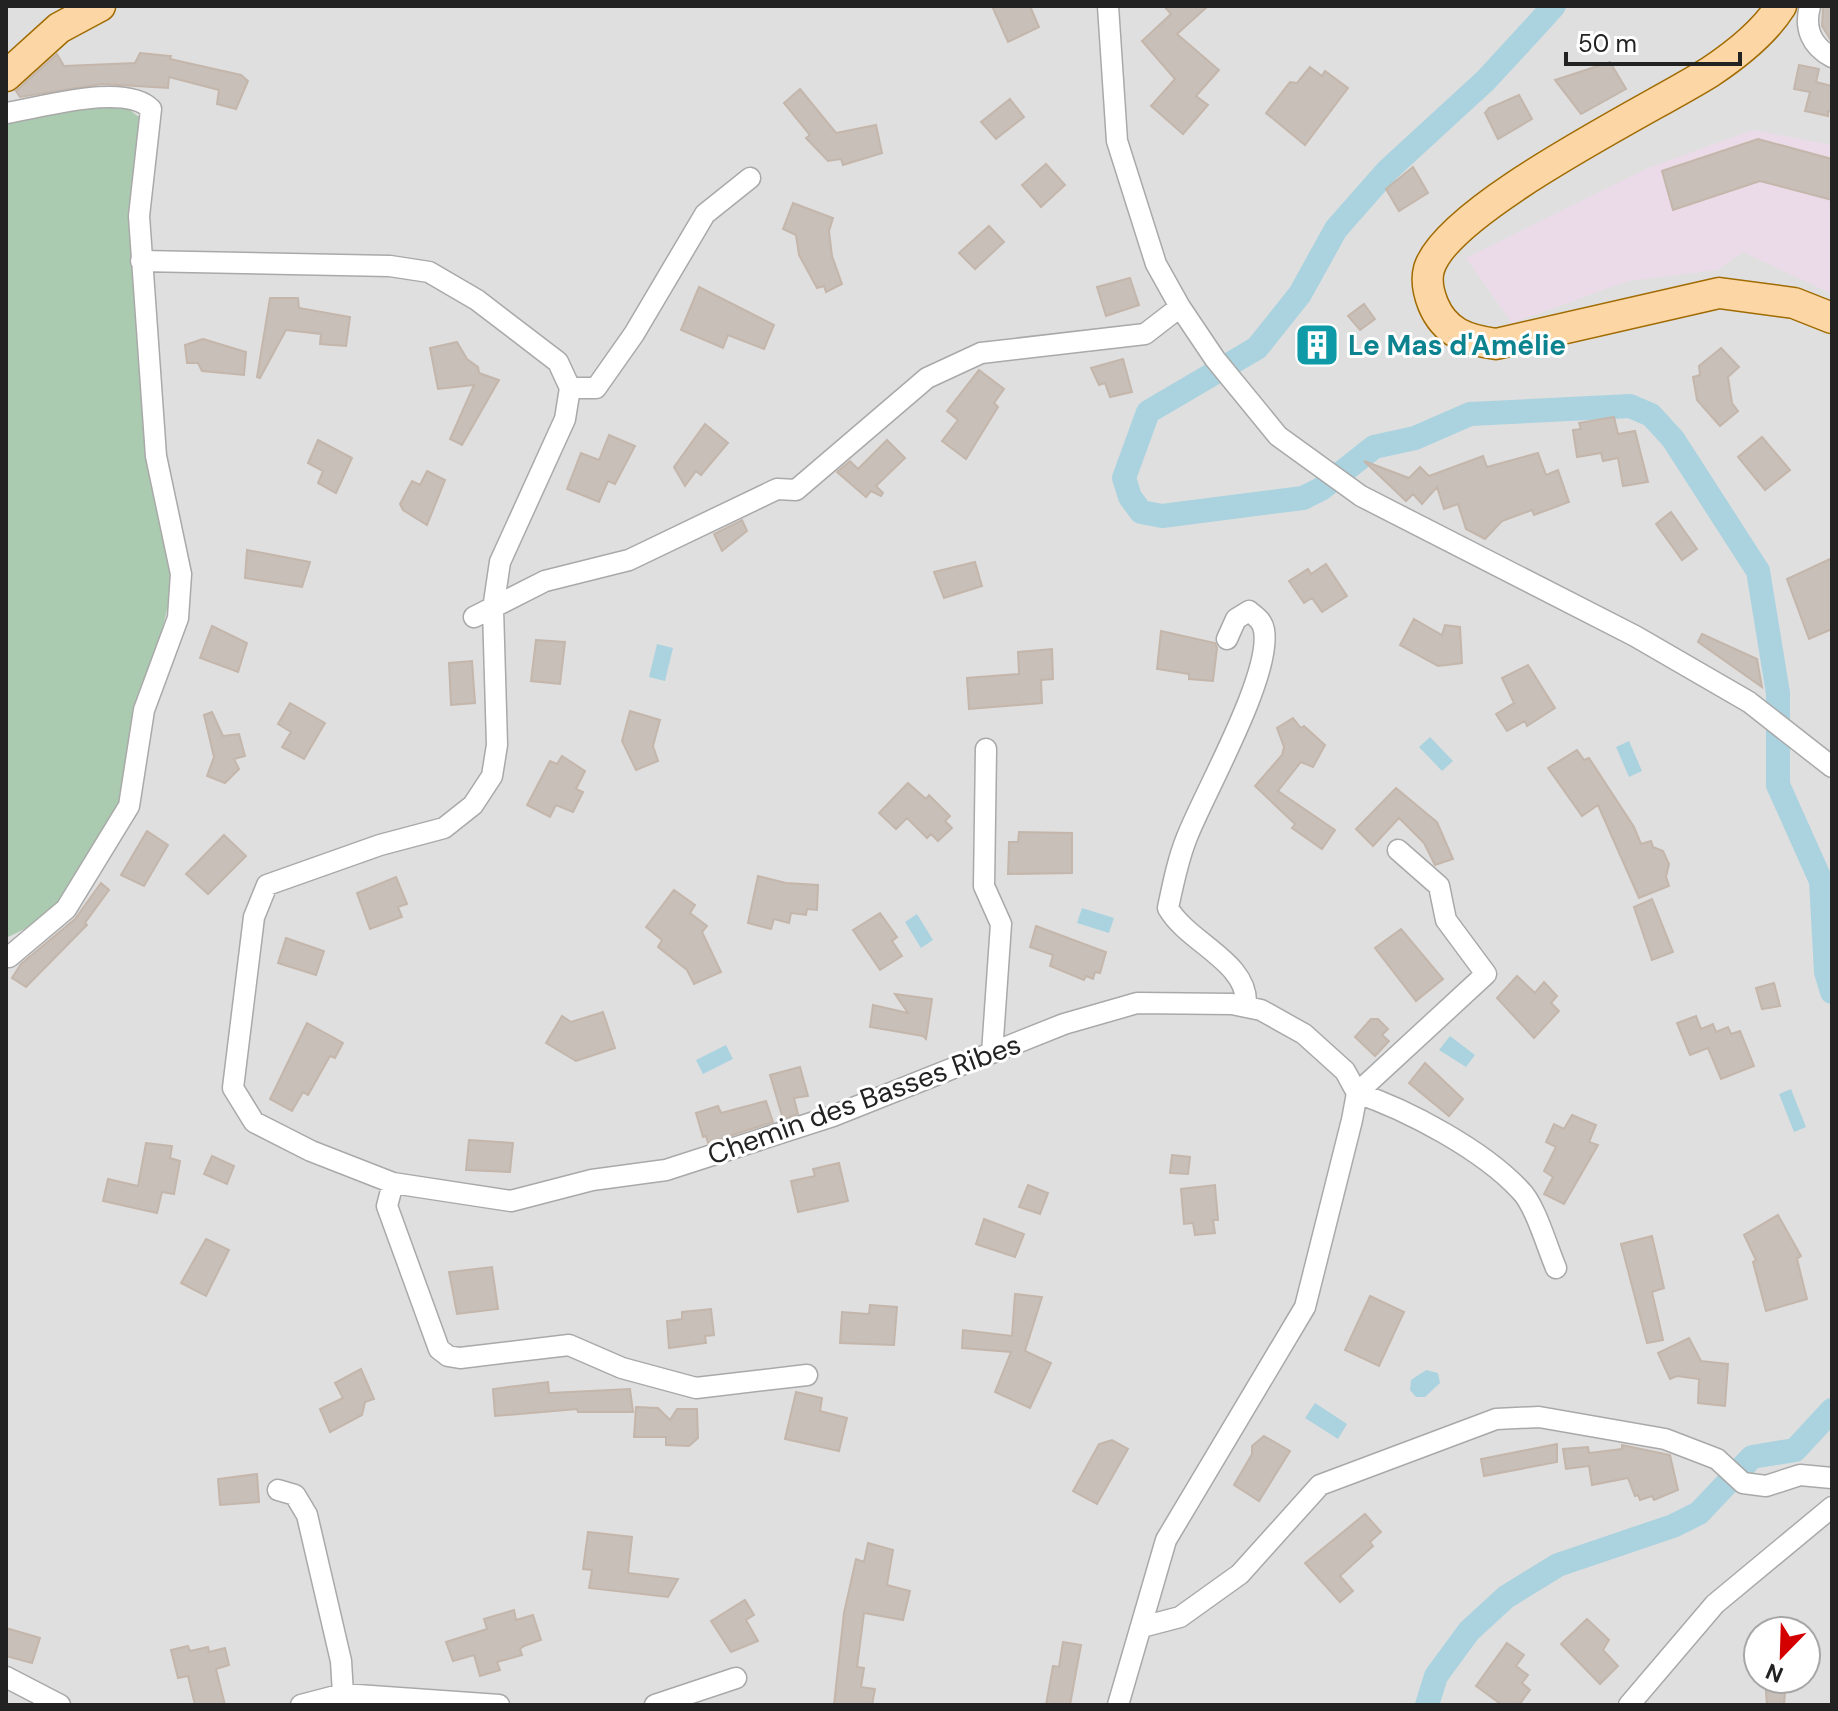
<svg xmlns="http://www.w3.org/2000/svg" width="1838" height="1711" viewBox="0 0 1838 1711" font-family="'DM Sans',sans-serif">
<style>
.residential{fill:#e0dfdf;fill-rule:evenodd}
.industrial{fill:#ebdbe8}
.cemetery{fill:#aacbaf}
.water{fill:#aad3df}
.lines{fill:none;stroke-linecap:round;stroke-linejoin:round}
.canal{stroke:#aad3df;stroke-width:24}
.building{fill:#c7bfb8;stroke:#c4b6ab;stroke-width:2}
.minor-casing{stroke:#a9a9a9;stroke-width:23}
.primary-casing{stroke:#a06b00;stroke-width:33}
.minor{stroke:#fff;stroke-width:20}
.primary{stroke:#fcd6a4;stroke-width:30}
.labels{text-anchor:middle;stroke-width:6;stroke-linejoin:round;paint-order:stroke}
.culture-label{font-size:28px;font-weight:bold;fill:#0d838f;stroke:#fff;text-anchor:start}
.street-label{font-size:28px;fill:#222;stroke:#fff}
</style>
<rect width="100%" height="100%" fill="#f2efe9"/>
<path class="residential" d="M6,6H1832V1705H6ZM1758,1631H1806V1679H1758Z"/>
<path class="industrial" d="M1753,130L1832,145V294L1743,252L1717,270L1628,281L1512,323L1466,258L1648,168Z"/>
<path class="cemetery" d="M122,104L139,117L143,129L171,570L169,601L122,803L55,910L39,922L6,938V123L59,110Z"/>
<path class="water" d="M657,644L673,648L665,681L649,677Z
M1430,737L1453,761L1442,771L1419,747Z
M1629,741L1642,771L1629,777L1616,747Z
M1082,908L1114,918L1109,933L1077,923Z
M917,914L933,940L921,948L905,922Z
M1450,1036L1475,1055L1466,1067L1439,1050Z
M726,1045L733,1059L703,1074L696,1060Z
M1791,1089L1806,1127L1794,1132L1779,1094Z
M1426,1370L1438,1373L1440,1383L1425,1397H1416L1410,1390L1411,1380Z
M1315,1403L1347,1424L1338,1439L1305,1418Z"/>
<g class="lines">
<path class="canal" d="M1554,6L1486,80L1388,170L1336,229L1300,294L1257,348L1148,412L1124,478L1130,497L1141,512L1162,516L1303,498L1321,489L1374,447L1415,438L1470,414L1630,406L1651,415L1673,439L1758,571L1778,693V785L1821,881L1826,972L1832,992
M1427,1705L1436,1676L1469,1631L1506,1597L1558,1565L1673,1526L1699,1513L1752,1457L1795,1450L1832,1410"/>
</g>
<path class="building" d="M992,6H1030L1039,27L1008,42Z
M1164,6H1208L1177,34L1219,70L1196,96L1208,105L1183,134L1151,106L1175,79L1142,41L1171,14Z
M1823,6H1832V42L1822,26Z
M140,53L171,56L170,59L241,75L248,81L236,109L217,104L219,90L169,77L168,88L102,84L20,97L16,91L57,54L64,66L135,63Z
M1610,62L1626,89L1581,114L1555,80Z
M1799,65L1819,69L1816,82L1832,86V112L1828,111V116L1805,111L1810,92L1794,89Z
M1310,67L1322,76L1325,71L1348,88L1305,145L1266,113L1290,82L1297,83Z
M800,89L836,133L876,125L882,153L843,165L841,159L828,161L806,138L810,135L784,103Z
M1519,95L1532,119L1498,139L1485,113L1489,108Z
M1010,99L1024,117L996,139L981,122Z
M1758,139L1832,159V200L1760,181L1673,210L1662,171Z
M1046,164L1065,185L1041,207L1022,185Z
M1413,167L1428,193L1399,211L1386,189Z
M793,203L833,218L829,231L832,256L842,284L826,292L824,286L817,288L799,255L796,235L783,229Z
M989,226L1004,242L975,269L959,253Z
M1130,278L1139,305L1106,316L1097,287Z
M699,287L774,325L764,349L728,335L723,348L681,330Z
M270,298H298L299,308L350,317L346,346L320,344L321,334L286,330L260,378L257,377Z
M1364,304L1375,319L1360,330L1348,316Z
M1323,325L1333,341L1313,355L1302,340Z
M203,339L246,352L244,375L202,371L198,363H187L185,345Z
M457,342L467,359L478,367L479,373L499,380L462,445L450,439L474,385L438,389L430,348Z
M1721,348L1739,367L1728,377L1732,403L1738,411L1720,426L1697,400L1693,377L1700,375L1699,366Z
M1123,359L1132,392L1110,397L1105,383L1099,385L1091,368Z
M979,370L1004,389L994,403L998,407L966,459L942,441L958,420L947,411Z
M1614,417L1618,434L1635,431L1648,482L1623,486L1618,458L1603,461L1601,453L1577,457L1573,430L1581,429L1579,423Z
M705,424L728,443L701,475L696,471L685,486L674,467Z
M609,435L635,446L615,484L608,481L599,502L567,489L581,453L599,460Z
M1762,437L1790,470L1765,490L1738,457Z
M318,440L352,458L336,493L318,483L323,471L308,463Z
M887,440L905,458L876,486L883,493L881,496L871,491L866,497L837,472L850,461L858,469Z
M1538,453L1546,475L1558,470L1569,502L1534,515L1532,510L1502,521L1485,539L1466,529L1458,504L1444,509L1437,487L1422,504L1413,494L1406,501L1364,461L1409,478L1420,467L1429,476L1483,456L1487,467Z
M427,471L445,480L427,525L403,510L400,504L412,481L420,485Z
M1671,512L1697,549L1682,560L1656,524Z
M742,520L747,531L722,551L714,534Z
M247,550L310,562L302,587L245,578Z
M1832,558V629L1809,639L1787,579Z
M975,562L982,586L944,598L934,572Z
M1326,564L1347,596L1322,612L1312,598L1304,603L1289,581L1308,569L1311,574Z
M1414,619L1442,635L1445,625L1460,627L1462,663L1438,666L1400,645Z
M212,626L247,643L238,672L200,658Z
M1161,631L1215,643L1217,648L1213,681L1189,679V674L1157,669Z
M1702,634L1757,659L1762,687L1698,642Z
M536,640L565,642L560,684L531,681Z
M1052,649L1053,679L1041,680L1042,703L969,709L967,678L1019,674L1018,652Z
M472,661L475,703L451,705L449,663Z
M1528,665L1555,708L1527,726L1525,721L1507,731L1496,714L1514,703L1502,678Z
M290,703L325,723L304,759L282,747L291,732L278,724Z
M630,711L660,720L653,746L658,761L636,770L622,741Z
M212,712L223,736L239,734L245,756L234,759L239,769L225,783L207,776L214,757L204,715Z
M1293,718L1301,728L1304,726L1325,745L1313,767L1301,762L1278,791L1335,830L1322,849L1292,828L1295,824L1255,786L1282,755L1284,747L1277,728Z
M1577,750L1584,760L1589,758L1634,827L1641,844L1651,841L1653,847L1663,851L1669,864L1666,877L1669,886L1639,898L1598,805L1582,816L1548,768Z
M562,756L585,771L576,789L583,792L573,812L556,805L550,817L527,805L550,761L557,764Z
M908,783L926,799L929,795L950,816L945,821L952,828L938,841L931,834L927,838L907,818L896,829L879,813Z
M1396,788L1437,822L1453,859L1435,865L1424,843L1399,818L1373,846L1356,829Z
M147,831L168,845L144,886L121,875Z
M1019,832L1072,833V873L1008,874L1009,842H1018Z
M224,835L246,856L208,894L186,874Z
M758,876L786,883L818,885L817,910L807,909L806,915L791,913L789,923L774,919L771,929L748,923Z
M396,877L407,904L398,907L402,917L370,929L357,893Z
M101,883L109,890L85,923L87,925L26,987L12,978L21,964L75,919Z
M674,890L695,905L690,913L707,926L702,932L721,972L694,984L687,970L658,947L662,940L646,927Z
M1652,899L1673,952L1652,960L1634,907Z
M880,913L897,937L892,941L902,956L880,970L853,930Z
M1036,926L1106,952L1100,973L1095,972L1093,979L1086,976L1084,980L1050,966L1053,955L1030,947Z
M1401,929L1443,979L1416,1001L1375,948Z
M286,938L324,951L316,975L278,963Z
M1517,976L1535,993L1544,982L1557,996L1551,1003L1559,1011L1534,1038L1497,998Z
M1774,983L1780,1006L1762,1009L1756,988Z
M895,994L932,999L926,1039L923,1036L870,1027L873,1005L908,1013Z
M603,1012L615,1048L576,1061L546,1043L562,1016L571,1022Z
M1696,1016L1701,1029L1713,1024L1716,1032L1728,1027L1731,1034L1740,1031L1754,1066L1721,1079L1708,1048L1690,1055L1677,1023Z
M1371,1019H1378L1388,1029L1382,1035L1389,1041L1375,1056L1355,1037Z
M307,1023L343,1043L335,1058L330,1056L308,1095L303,1092L292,1111L270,1099Z
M1425,1063L1463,1099L1449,1116L1409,1083Z
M800,1067L808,1096L794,1098L798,1114L783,1119L770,1075Z
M766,1101L773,1122L708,1143L706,1136L703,1137L696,1113L718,1106L721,1113Z
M1572,1115L1596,1125L1589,1142L1598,1145L1564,1204L1544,1194L1553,1177L1544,1171L1556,1147L1546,1142L1554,1124L1564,1129Z
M469,1140L513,1143L510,1172L466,1170Z
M146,1143L172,1146L170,1158L180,1161L174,1194L162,1192L157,1213L103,1201L108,1179L138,1186Z
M1172,1155L1190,1157L1188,1174L1170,1173Z
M212,1156L234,1166L227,1184L204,1174Z
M839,1163L848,1201L798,1212L791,1181L815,1176L813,1169Z
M1028,1185L1048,1193L1040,1214L1019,1207Z
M1215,1185L1218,1220H1213L1215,1233L1195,1235L1193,1223L1184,1224L1181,1189Z
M1778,1215L1801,1256L1797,1259L1807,1299L1766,1311L1753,1262L1756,1260L1744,1235Z
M984,1219L1024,1234L1015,1257L976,1244Z
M1652,1236L1664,1288L1652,1292L1663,1340L1647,1343L1621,1244Z
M206,1239L229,1250L206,1296L181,1283Z
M492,1267L498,1309L457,1314L449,1272Z
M1015,1294L1042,1297L1025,1351L1051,1363L1030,1408L995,1392L1011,1352L962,1348L963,1330L1012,1336Z
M1370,1296L1404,1312L1379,1366L1345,1350Z
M870,1305L897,1307L894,1345L840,1343L842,1312L869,1314Z
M711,1309L714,1335L705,1336L706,1343L669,1348L667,1321L682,1319V1312Z
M1689,1338L1701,1361L1728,1364L1725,1406L1698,1403L1699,1379L1677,1376L1670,1379L1658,1353Z
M361,1369L374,1399L365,1402L362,1415L330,1432L320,1409L343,1398L335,1383Z
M548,1382L549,1393L630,1389L633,1412H578L577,1409L495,1416L493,1389Z
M796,1392L822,1398L820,1411L847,1418L839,1451L785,1439Z
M636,1407L658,1408L670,1420L677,1409H697L698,1438L689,1446L666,1445V1437H634Z
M1264,1436L1290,1451L1259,1501L1234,1485L1252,1454V1446Z
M1112,1440L1128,1449L1097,1504L1073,1491L1099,1444Z
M1557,1444V1462L1484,1476L1481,1459Z
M1622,1445L1670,1455L1678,1490L1654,1500L1652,1496L1640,1500L1638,1495L1635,1496L1628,1478L1592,1485L1589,1466L1566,1469L1563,1449L1588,1447L1589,1453L1622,1449Z
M257,1474L259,1502L220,1505L218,1479Z
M1365,1514L1381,1532L1370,1542L1373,1546L1340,1576L1353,1591L1340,1602L1305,1563Z
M588,1532L632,1537L628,1573L678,1579L668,1597L589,1588L592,1570L583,1569Z
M868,1543L893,1550L887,1585L910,1591L903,1620L864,1613L857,1667L864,1668L861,1687L875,1689L872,1705H834L844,1613L856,1559L864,1562Z
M745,1600L754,1615L746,1620L758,1641L731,1652L711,1621Z
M514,1610L516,1620L533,1615L541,1640L524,1646L520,1649L522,1655L497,1662L500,1670L480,1676L474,1655L453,1661L446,1642L487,1629L484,1619Z
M1587,1619L1609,1640L1603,1650L1618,1666L1600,1684L1561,1644Z
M6,1628L40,1638L32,1663L6,1656Z
M1063,1642L1081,1645L1070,1705H1046L1053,1666L1059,1667Z
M1507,1643L1524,1655L1516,1666L1528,1675L1522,1683L1530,1690L1519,1705H1502L1476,1686Z
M188,1646L190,1651L208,1647L209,1652L225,1648L229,1665L216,1669L225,1705H195L188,1676L178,1678L171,1650Z
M1765,1679H1786L1784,1705H1767Z"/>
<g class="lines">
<g class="minor-casing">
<path id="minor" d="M1108,6L1117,141L1156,264L1180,307L1215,359L1278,436L1361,496L1635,636L1749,702L1832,767
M1810,6C1804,28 1811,46 1832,57
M6,113C40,108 125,82 151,109L139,216L156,456L181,574L178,618L144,710L129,806L66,909L9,957
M141,261L390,266L429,272L477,300L558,362L570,388L565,419L500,562L493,609L497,745L492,776L473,805L444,828L380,845L267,885L254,917L233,1088L254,1122L311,1151L393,1183L511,1201L592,1180L666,1170L833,1116L1064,1024L1137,1003L1232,1004L1261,1010L1304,1034L1345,1071L1357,1093L1352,1120L1305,1307L1166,1540L1118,1705
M570,388H596L634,334L705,214L750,178
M474,617L545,581L629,560L777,489L796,490L927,378L981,353L1145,334L1180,307
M1227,639L1236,619L1249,611C1256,617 1262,620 1264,630C1272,675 1205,791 1187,837C1178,859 1173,884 1168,908C1188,943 1249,962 1246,1005
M986,749L984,886L1001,924L992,1053
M1398,850L1439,886L1446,920L1486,974L1357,1093C1408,1110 1483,1150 1520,1190C1535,1204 1547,1247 1556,1268
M393,1183L387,1206L439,1349L448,1356L460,1358L569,1345L622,1368L696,1388L807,1375
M278,1490L295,1495L307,1515L341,1661L343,1694
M1142,1627L1180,1617L1240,1574L1320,1485L1496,1419L1539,1417L1665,1439L1717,1459L1743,1483L1766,1486L1800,1475L1832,1478
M6,1677L60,1705
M301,1705L343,1694L499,1705
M655,1705L736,1678
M1629,1705L1715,1604L1832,1507"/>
</g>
<g class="primary-casing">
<path id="primary" d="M1781,6C1764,33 1737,54 1710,72C1653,108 1447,208 1429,269C1426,280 1429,294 1433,304C1445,333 1467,340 1496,344L1719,293L1794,303L1832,318
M6,76L59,28L100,6"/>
</g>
<use href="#minor" class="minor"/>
<use href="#primary" class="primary"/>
</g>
<defs>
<g id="building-square" transform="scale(2.3)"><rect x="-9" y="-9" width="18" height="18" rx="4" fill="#0f9aa8" stroke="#fff"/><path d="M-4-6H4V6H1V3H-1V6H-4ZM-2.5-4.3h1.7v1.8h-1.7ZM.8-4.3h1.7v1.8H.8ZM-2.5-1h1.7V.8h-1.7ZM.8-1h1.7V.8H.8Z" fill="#fff"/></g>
</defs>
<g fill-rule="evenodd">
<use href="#building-square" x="1317" y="345"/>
</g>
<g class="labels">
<g class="culture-label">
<text x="1348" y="355">Le Mas d'Amélie</text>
</g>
<g class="street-label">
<text transform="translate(864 1099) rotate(-20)" y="10">Chemin des Basses Ribes</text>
</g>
</g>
<rect width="1838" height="1711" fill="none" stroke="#222222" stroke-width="16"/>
<g transform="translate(1782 1655) rotate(203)"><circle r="38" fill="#ffffff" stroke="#a7a7a7" stroke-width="2"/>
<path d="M0-6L14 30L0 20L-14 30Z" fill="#d40000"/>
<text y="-12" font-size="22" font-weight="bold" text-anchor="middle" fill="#222222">N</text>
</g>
<path d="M1566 52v12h174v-12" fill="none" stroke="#222222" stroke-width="4"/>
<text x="1578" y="52" font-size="24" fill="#222222" stroke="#ffffff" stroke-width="6" paint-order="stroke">50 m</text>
</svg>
